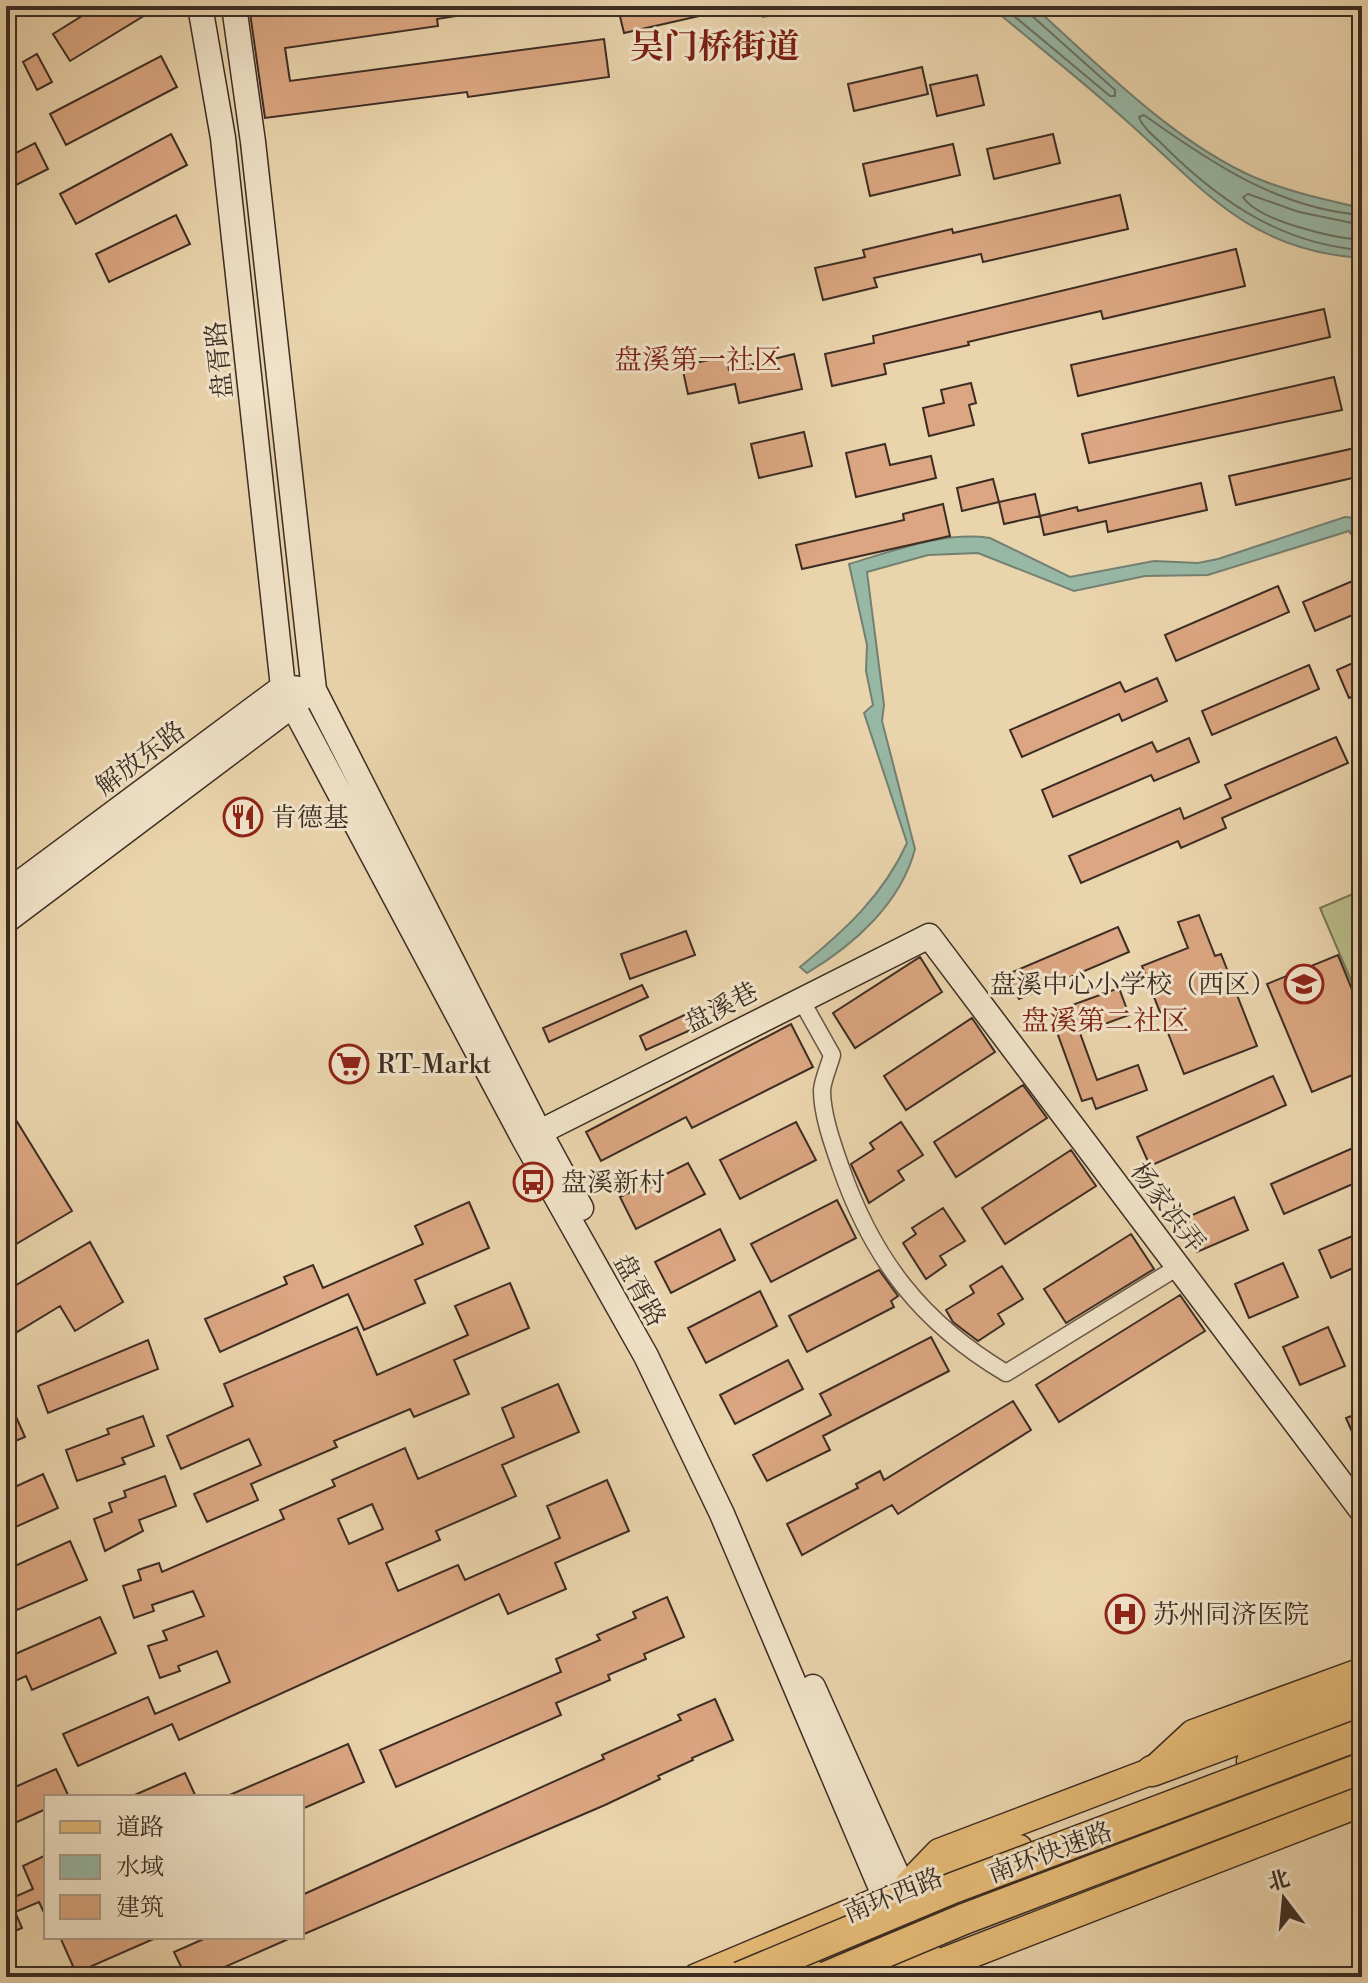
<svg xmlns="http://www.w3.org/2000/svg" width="1368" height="1983" viewBox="0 0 1368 1983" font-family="'Libre Bodoni','Noto Serif SC',serif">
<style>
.green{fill:#b9bc88;stroke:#7a7456;stroke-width:2}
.water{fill:#98b8a6;stroke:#738072;stroke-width:2}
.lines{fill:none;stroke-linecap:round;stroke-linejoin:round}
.shore{stroke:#6a7265;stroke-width:2}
.building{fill:#dba681;stroke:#3c2d24;stroke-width:2;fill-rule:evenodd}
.street-casing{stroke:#685746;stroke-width:19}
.secondary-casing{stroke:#3c2d24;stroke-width:27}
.primary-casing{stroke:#3c2d24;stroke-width:29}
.highway-casing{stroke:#3c2d24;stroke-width:33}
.street{stroke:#f1e3c9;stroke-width:16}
.secondary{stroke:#f1e3c9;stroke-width:24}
.primary{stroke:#e5ba76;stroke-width:26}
.highway{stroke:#e5ba76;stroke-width:30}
.highway-bridge-casing{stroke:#3c2d24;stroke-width:33;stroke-linecap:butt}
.highway-bridge{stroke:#e5ba76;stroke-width:30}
.labels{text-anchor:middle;stroke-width:6;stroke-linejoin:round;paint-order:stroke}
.street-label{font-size:26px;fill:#3c2d24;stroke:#f1e3c9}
.poi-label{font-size:26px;fill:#3c2d24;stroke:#f1e3c9;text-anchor:start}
.neighbourhood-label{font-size:28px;fill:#7a1f14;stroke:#f1e3c9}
.district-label{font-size:34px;font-weight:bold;fill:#7a1f14;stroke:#f1e3c9}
</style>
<rect width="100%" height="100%" fill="#ead4ac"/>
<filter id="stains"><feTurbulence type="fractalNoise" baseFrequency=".0025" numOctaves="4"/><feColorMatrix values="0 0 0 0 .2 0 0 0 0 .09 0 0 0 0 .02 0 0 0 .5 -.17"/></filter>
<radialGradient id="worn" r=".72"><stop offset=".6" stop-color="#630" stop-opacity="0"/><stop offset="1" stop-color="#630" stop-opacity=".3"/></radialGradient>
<path class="green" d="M760,6H835L763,17Z
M1362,890V1006L1320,908Z"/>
<path class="water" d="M990,6H1033C1099,65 1173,142 1256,178C1290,192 1326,200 1362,208V258C1251,251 1205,191 1130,124C1085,83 1036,45 990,6Z
M1345,517L1362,519V534H1351L1349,531L1208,575L1145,576L1074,591L978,553L928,555L867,572L884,705L882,721L915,849C901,903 854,945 807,973L800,967C844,931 883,896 907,843L864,713L873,705L866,671L867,645L849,564C893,551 944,531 990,538L1070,577L1154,561L1198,563L1218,559Z"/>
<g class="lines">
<path class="shore" d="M1002,6L1110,96H1115V90L1031,15L1028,6
M1362,215C1279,209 1210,162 1144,115L1139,117C1143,129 1158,139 1167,149C1222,203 1283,244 1362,250
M1362,225L1299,212L1248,194L1243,197C1258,221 1334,238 1362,240"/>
</g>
<path class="building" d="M98,6H160L70,61L53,34Z
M249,6H280L281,16L355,6H468L469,14L437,19L438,26L285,48L290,81L604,39L609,77L468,97L467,92L265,118Z
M627,6H716L717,12L624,33L618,8Z
M37,54L52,82L37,90L23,62Z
M161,56L177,87L66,145L50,114Z
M922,67L928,94L854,111L848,84Z
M977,75L984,105L937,116L930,85Z
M171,134L187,165L76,224L60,194Z
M1053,134L1060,163L994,179L987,149Z
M35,143L48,169L6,190V158Z
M953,144L960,175L870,196L863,164Z
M1120,195L1128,229L983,262L981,254L874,278L877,287L823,300L815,268L865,257L863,250L952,229L953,233Z
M176,215L190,244L109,282L96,254Z
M1236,249L1245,286L1103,319L1101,311L968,342L969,345L884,364L886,374L832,386L825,354L874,343L873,336Z
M1324,309L1330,337L1078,396L1071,365Z
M794,354L802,389L739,403L735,384L688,394L682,366L726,356L729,370Z
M1334,377L1342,410L1089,463L1082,434Z
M971,383L976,403L969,405L974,425L929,436L923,408L944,403L941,390Z
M804,432L812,466L759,478L751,444Z
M885,444L890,465L931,456L936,478L856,497L846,453Z
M1355,448L1361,476L1236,505L1229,476Z
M993,479L999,502L962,511L957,488Z
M1201,483L1207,510L1108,532L1106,521L1044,535L1040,516L1077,507L1078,511Z
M1035,494L1040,516L1004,524L999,502Z
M943,504L950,536L802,569L796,545L904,520L903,514Z
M1362,577V611L1315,631L1303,602Z
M1278,586L1289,612L1176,661L1165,635Z
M1362,659V693L1349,698L1337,670Z
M1309,665L1319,689L1212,735L1202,711Z
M1157,678L1167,701L1122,721L1119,714L1022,757L1010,730L1120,682L1125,692Z
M1336,737L1348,763L1222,818L1226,828L1181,848L1178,841L1081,883L1069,856L1180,808L1184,819L1231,798L1225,785Z
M1189,738L1199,762L1154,781L1151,775L1053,817L1042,790L1152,742L1157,752Z
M1199,915L1215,956L1221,954L1257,1046L1184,1074L1142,966L1188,948L1178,922Z
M1118,927L1129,952L1019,999L1008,974Z
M686,931L695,955L630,979L621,954Z
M1338,955L1362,1014V1071L1312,1092L1267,984Z
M920,957L942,992L855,1048L833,1013Z
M642,985L648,997L549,1042L543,1028Z
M1119,988L1129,1015L1080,1033L1097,1080L1138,1065L1147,1090L1096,1109L1092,1098L1082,1101L1050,1013Z
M697,1009L704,1024L646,1050L640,1036Z
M972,1018L995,1052L906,1110L884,1076Z
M791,1024L813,1067L692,1128L686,1117L601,1161L586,1132Z
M1273,1076L1286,1105L1150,1166L1137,1137Z
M1023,1085L1047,1118L956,1177L934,1142Z
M16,1120L72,1211L6,1250V1126Z
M796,1122L816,1160L740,1199L720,1160Z
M901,1122L923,1155L898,1171L904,1180L869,1203L851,1164L874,1149L870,1143Z
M1362,1144V1180L1284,1214L1271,1184Z
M1071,1150L1096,1186L1005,1244L982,1208Z
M688,1163L705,1194L636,1229L620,1197Z
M1234,1197L1248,1230L1197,1252L1183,1219Z
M837,1200L856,1238L771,1282L751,1244Z
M469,1202L489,1248L415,1280L425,1303L364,1330L348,1294L220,1352L205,1319L287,1284L284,1277L313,1265L323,1288L423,1244L415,1226Z
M943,1208L965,1241L940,1256L946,1265L926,1279L903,1243L916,1234L912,1228Z
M720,1229L735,1260L671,1293L655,1262Z
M1362,1232V1264L1331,1278L1319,1250Z
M1131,1234L1154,1269L1066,1323L1044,1289Z
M90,1242L123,1302L75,1331L60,1306L17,1332L6,1313V1291Z
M1283,1263L1298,1297L1249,1318L1235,1284Z
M1002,1266L1023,1299L998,1314L1004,1324L978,1341L953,1322L946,1310L974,1293L970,1286Z
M879,1270L898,1296L891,1301L894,1307L807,1352L789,1316Z
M510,1283L529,1328L454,1360L469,1394L414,1417L410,1409L334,1441L337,1447L251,1484L258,1500L207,1522L194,1494L261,1465L249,1439L181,1469L167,1436L233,1406L224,1384L357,1327L377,1375L468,1335L455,1306Z
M760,1291L777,1326L706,1363L688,1328Z
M1180,1295L1205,1331L1059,1422L1036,1385Z
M1328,1327L1345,1366L1300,1385L1283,1347Z
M931,1337L949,1371L823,1436L830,1450L767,1481L753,1455L831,1415L820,1394Z
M148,1340L158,1369L48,1413L38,1386Z
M788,1360L803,1389L735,1424L720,1395Z
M558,1384L579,1432L502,1465L516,1496L436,1531L440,1540L386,1563L398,1591L458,1565L465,1580L560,1538L547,1506L607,1480L629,1531L555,1563L566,1589L508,1614L499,1594L179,1740L172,1724L78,1766L63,1734L148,1697L155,1714L230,1682L217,1651L178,1666L180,1671L160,1678L148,1646L167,1640L163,1631L204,1616L193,1591L152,1605L154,1611L134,1618L123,1586L141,1580L138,1570L159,1563L162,1572L284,1519L280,1510L335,1486L332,1480L405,1448L418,1479L514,1437L502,1408ZM372,1504L383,1529L349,1544L338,1519Z
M6,1394L25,1437L6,1445Z
M1013,1401L1031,1430L898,1514L892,1505L802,1555L787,1524L858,1488L856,1484L880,1471L884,1480Z
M1362,1412V1454L1346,1418Z
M143,1416L154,1446L122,1458L125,1464L77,1481L66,1450L109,1434L107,1429Z
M43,1474L58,1508L11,1529L6,1517V1491Z
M165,1476L176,1506L139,1520L143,1531L105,1551L94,1519L112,1512L109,1503L126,1497L124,1491Z
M70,1541L87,1580L17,1610L6,1585V1570Z
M667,1597L684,1637L644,1654L646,1659L608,1675L610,1680L556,1703L561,1715L396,1787L380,1750L561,1672L556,1659L600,1640L597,1635L636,1618L633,1612Z
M100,1617L116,1653L32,1690L26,1676L6,1685V1658Z
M715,1699L733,1740L692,1758L693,1760L658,1776L660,1779L605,1805L302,1935V1895L604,1759L602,1755L681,1720L678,1715Z
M348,1744L364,1782L302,1809V1797H225Z
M56,1769L69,1797H46V1809L6,1827V1791Z
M185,1773L196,1797H130Z
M46,1855V1917L39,1902L15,1912L22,1928L6,1935V1890L10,1899L33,1889L23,1866Z
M60,1937H158L76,1973Z
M208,1937H293L202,1977H186L174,1952Z"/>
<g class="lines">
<g class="street-casing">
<path id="street" d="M800,998L832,1055C829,1066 823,1079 822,1090C822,1115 833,1145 841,1168C873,1260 922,1323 1006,1373L1178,1267"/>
</g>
<g class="secondary-casing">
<path id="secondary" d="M200,6L223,138L283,687L525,1141L646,1356L722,1514L892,1914
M234,6L253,142L314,690L533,1120L581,1208
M6,893L283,687L299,689
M6,921L305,696
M540,1132L929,936L1362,1511
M813,1687L911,1906"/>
</g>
<g class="primary-casing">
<path id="primary" d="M1250,1761L1362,1716
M908,1884L939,1852L1152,1771L1193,1733L1362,1671
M696,1977L903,1890L1019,1848
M789,1977L849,1952
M873,1977L928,1954"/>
</g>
<g class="highway-casing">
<path id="highway" d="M1152,1771L1362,1693
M910,1962L939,1965L1362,1801"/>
</g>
<use href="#street" class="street"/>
<use href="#secondary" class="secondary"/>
<use href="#primary" class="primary"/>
<use href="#highway" class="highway"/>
<g class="highway-bridge-casing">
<path id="highway-bridge" d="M740,1977L953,1888L1362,1734
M826,1977L964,1919L1362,1768"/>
</g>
<use href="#highway-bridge" class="highway-bridge"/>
</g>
<defs>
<g id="restaurant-ring" transform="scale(2)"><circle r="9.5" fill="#f1e3c9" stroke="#8f2418" stroke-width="1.5"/><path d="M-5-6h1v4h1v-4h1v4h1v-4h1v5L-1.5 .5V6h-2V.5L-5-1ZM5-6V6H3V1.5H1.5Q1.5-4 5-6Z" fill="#8f2418"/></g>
<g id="school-ring" transform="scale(2)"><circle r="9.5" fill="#f1e3c9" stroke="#8f2418" stroke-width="1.5"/><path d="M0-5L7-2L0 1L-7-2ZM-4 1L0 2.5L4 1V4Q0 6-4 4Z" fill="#8f2418"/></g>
<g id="supermarket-ring" transform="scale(2)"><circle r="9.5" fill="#f1e3c9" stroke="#8f2418" stroke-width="1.5"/><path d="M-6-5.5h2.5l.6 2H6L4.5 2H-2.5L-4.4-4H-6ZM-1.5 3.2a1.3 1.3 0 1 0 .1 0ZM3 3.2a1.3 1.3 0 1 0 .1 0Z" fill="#8f2418"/></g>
<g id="bus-ring" transform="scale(2)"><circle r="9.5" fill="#f1e3c9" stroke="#8f2418" stroke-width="1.5"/><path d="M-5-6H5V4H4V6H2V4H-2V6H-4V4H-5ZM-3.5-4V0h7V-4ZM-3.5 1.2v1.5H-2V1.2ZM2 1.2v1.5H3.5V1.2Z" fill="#8f2418"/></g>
<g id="hospital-ring" transform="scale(2)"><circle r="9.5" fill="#f1e3c9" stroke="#8f2418" stroke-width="1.5"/><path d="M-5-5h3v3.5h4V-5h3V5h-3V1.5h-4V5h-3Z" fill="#8f2418"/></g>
</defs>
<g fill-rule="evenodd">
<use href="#restaurant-ring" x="243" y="817"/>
<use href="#school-ring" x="1304" y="984"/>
<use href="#supermarket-ring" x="349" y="1064"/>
<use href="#bus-ring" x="533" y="1182"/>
<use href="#hospital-ring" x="1125" y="1614"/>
</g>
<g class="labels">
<g class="street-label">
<text transform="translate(219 360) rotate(-96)" y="9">盘胥路</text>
<text transform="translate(140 758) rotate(-37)" y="9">解放东路</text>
<text transform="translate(721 1007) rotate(-27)" y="9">盘溪巷</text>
<text transform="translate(1168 1207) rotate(53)" y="9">杨家浜弄</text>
<text transform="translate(640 1290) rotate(61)" y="9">盘胥路</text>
<text transform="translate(1050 1852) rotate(-20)" y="9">南环快速路</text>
<text transform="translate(893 1895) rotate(-22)" y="9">南环西路</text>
</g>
<g class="poi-label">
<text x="271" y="826">肯德基</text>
<text x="1276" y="993" text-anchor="end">盘溪中心小学校（西区）</text>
<text x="377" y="1073">RT-Markt</text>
<text x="561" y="1191">盘溪新村</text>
<text x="1153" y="1623">苏州同济医院</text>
</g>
<g class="neighbourhood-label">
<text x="698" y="369">盘溪第一社区</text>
<text x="1105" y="1030">盘溪第二社区</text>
</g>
<g class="district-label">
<text x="715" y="58">吴门桥街道</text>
</g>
</g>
<rect width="1368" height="1983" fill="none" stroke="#ead4ac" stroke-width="32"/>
<rect x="8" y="8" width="1352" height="1967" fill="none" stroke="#3c2d24" stroke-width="4"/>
<rect x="16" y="16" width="1336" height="1951" fill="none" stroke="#3c2d24" stroke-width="2"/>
<rect x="44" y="1795" width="260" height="144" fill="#f1e3c9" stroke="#a99a87" stroke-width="2"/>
<rect x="60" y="1821" width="40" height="12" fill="#e5ba76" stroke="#a99a87" stroke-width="2"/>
<text x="116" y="1835" font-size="24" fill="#3c2d24">道路</text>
<rect x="60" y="1855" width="40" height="24" fill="#98b8a6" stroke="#a99a87" stroke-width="2"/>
<text x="116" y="1875" font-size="24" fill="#3c2d24">水域</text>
<rect x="60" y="1895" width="40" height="24" fill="#dba681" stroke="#a99a87" stroke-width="2"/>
<text x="116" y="1915" font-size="24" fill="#3c2d24">建筑</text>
<g transform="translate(1284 1899) rotate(344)" stroke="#f1e3c9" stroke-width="6" paint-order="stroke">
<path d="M0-6L14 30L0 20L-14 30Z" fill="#3c2d24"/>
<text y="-12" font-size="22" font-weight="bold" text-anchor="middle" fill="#3c2d24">北</text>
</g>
<rect width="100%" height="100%" filter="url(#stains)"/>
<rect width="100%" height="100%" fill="url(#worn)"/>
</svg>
